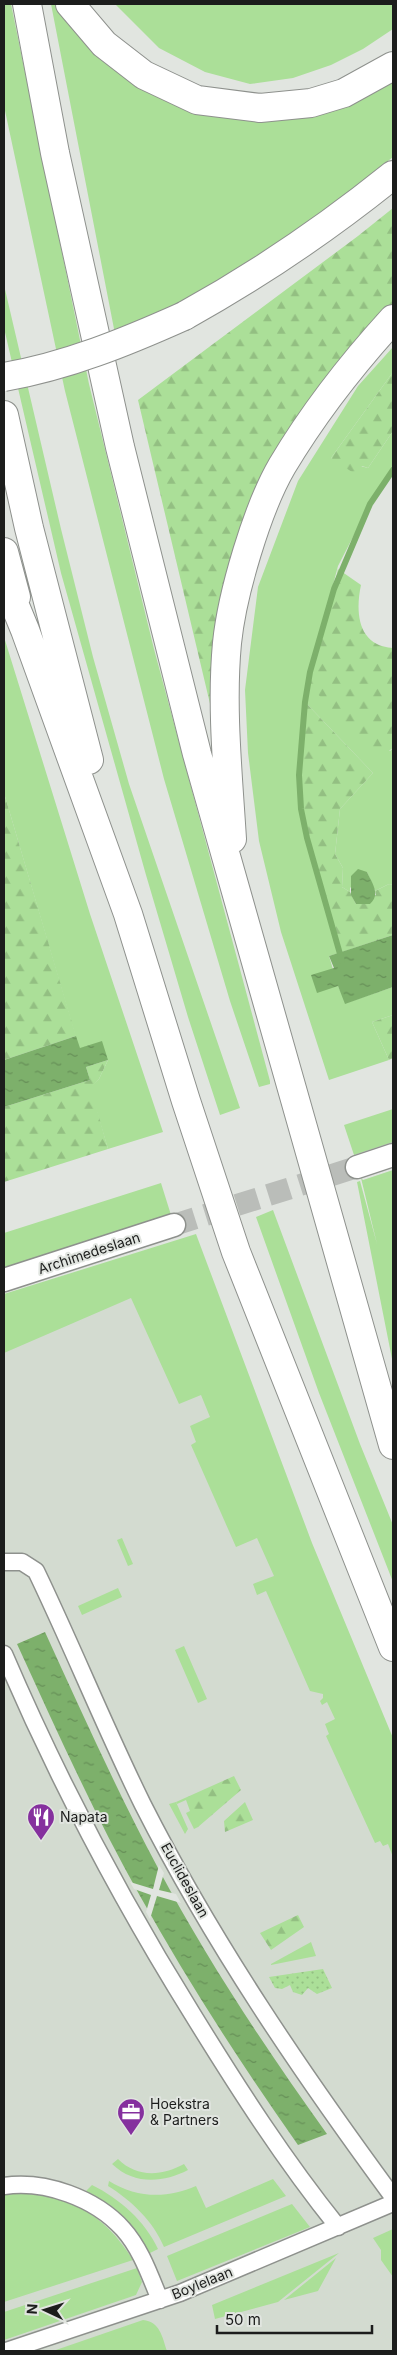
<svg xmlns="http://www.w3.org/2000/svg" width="397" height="2355" viewBox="0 0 397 2355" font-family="Inter,sans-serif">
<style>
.built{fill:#d3dbd0}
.grass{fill:#abdf98}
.forest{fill:url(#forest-firs)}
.garden{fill:url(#garden-dots)}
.water{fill:url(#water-ripples)}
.pier{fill:#e1e5e0}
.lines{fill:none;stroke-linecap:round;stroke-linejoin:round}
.stream{stroke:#7db06b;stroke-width:6}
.secondary-tunnel{stroke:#babdb9;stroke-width:22;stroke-dasharray:22 11;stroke-linecap:butt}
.minor-casing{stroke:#8e918d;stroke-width:19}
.secondary-casing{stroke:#8e918d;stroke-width:25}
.motorway-casing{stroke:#8e918d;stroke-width:30}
.minor{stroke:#fff;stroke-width:16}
.secondary{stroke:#fff;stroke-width:22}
.motorway{stroke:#fff;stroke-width:28}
.motorway-bridge-casing{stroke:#8e918d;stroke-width:30;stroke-linecap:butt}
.motorway-bridge{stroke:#fff;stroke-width:28}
.labels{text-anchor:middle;stroke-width:4;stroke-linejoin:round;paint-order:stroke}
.street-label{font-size:14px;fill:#1c1d1c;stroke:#e1e5e0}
.poi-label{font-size:14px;fill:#1c1d1c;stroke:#e1e5e0;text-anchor:start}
</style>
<defs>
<pattern id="forest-firs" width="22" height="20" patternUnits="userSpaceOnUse" patternTransform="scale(1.25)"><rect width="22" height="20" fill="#abdf98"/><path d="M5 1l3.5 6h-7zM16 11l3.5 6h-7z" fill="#93bf82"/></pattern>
<pattern id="garden-dots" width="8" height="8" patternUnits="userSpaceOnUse" patternTransform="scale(1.25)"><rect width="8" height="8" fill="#abdf98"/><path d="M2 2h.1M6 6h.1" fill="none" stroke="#93bf82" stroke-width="1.8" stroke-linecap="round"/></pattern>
<pattern id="water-ripples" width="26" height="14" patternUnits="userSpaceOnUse" patternTransform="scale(1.25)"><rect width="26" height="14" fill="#7db06b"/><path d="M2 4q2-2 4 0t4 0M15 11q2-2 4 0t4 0" fill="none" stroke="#668f57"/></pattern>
</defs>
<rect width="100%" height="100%" fill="#e1e5e0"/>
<path class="built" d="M172,1273L393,1807V2351H4V1332Z"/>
<path class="grass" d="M4,4H11L89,384L154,649L270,1081V1084L259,1087L230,1001L164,779L65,391L4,106Z
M51,4H57L205,112L393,76V157C308,225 216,293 115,334Z
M115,4H393V29L363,49L331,65L293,78L250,84L205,72L159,48Z
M4,285L61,529L93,657L129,784L240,1108L220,1115L188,1017L146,875L61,573L4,328Z
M393,347V372L331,458L368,468L393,431V468L370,504L338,566L310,672L390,751L393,748V885L389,884L375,891L367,872L350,888V892L342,887L343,868L335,854L340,809L373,773L305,702L302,714L301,809L339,953L329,956L338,986L346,1003L393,987V1015L372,1022L389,1060L329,1080L281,932L259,841L248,753L245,690L258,587L298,481L358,386Z
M4,637L90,914L163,1132L108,1149L90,1088L99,1079L108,1060L79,1048L4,793Z
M393,1109V1142L354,1155L344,1125Z
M393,1170V1364L357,1182L360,1181L377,1244L361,1178L363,1180Z
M161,1183L171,1215L4,1268V1233Z
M273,1210L360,1444L393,1525V1582L319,1393L256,1217Z
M196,1234L312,1543L393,1738V1857L388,1844L383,1846L380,1841L375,1843L326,1736L329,1734L325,1724L335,1719L327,1702L322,1705L320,1701L323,1698V1694L310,1691L266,1591L257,1595L253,1584L274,1576L257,1538L236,1547L191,1445L196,1442L190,1426L210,1417L201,1395L179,1404L131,1298L4,1353V1294Z
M122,1538L133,1564L128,1566L117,1540Z
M118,1588L122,1597L82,1615L78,1606Z
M184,1646L207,1699L198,1703L175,1650Z
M176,1802L188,1829L185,1834L169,1804Z
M311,1942L316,1956L271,1965V1964Z
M118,2159C137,2178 162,2176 184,2164L188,2170C163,2183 134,2185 112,2164Z
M273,2179L286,2196L164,2247C153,2221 132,2201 108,2186L109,2181C136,2198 167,2199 196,2186L206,2208Z
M92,2185C120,2199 145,2221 158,2249L148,2254L85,2192Z
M11,2193C68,2194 103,2212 133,2260L4,2302V2194Z
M292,2204L310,2227L177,2281L167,2256Z
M393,2229L392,2270L393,2277L381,2260V2250L373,2238Z
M339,2253L278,2302L215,2319L212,2305Z
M336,2258L318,2291L284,2300Z
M137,2268L142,2282L136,2295L4,2340V2312Z
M143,2320C160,2322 162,2336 167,2351H53Z"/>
<path class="forest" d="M393,208V313L272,470L216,729L138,400L358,236Z
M393,372V431L368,468L362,466L355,474L331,458Z
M338,569L361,585C355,613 358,646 393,648V748L384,754L373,751L308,684C314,645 330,608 338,569Z
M305,702L373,773L340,809L335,854L343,868L342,887L350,892L356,904L376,895L375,891L389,884L393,885V935L339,953L301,809L299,775Z
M4,793L76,1036L4,1060Z
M393,1015V1058L389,1060L372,1022Z
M108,1060L99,1079L91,1088L108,1149L4,1182V1107L90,1080L86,1067Z
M234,1776L241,1790L198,1827L194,1829L186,1813L190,1811L186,1800L177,1804L176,1802Z
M245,1802L253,1820L225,1832L224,1821Z
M298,1915L304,1927L271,1950L260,1933Z"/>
<path class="garden" d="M323,1969L332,1988L317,1994L308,1988L302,1995L293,1992L290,1985L282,1989L275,1988L269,1977Z"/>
<path class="water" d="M358,869L367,872C372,883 381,894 370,904H356L351,895V876Z
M393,935V987L345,1004L338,986L317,993L311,975L334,968L329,956Z
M76,1036L80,1048L102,1041L108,1060L86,1067L90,1080L4,1107V1060Z
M45,1632C81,1711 117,1791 158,1868C207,1960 266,2049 327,2134L298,2145C241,2064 188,1982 140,1896C94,1814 56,1729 17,1644Z"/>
<path class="pier" d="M159,1865L164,1873L159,1890L176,1894L181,1903L157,1896L150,1919L146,1912L151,1895L134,1889L130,1882L153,1889Z"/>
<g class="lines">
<path class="stream" d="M342,961L307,838L301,809L299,775L305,702L310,672L334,589L370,504L393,470"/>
<path class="secondary-tunnel" d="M174,1225L357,1167"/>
<g class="minor-casing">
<path id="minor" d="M4,1562H22L36,1571C73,1648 105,1728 143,1805C213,1943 301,2072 393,2197
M4,1654C58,1780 120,1898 193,2015C238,2088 284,2160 338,2227
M4,2186C45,2180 95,2198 123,2229C141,2249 150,2276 160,2300
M6,2351L180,2293L393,2203"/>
</g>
<g class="secondary-casing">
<path id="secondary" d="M357,1167L393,1155
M4,1280L174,1225"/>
</g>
<g class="motorway-casing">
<path id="motorway" d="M27,4L55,153L120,447L197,754L393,1445
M70,4L104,44L144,75L197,100L260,108L311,103L344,93L393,66
M184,316C260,274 326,229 393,175
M4,415L29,528L89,760
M4,552L16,597
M4,579L25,630L128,914L186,1101L236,1252L393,1647
M232,839C228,774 221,707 227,643C232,594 257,509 282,466C313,414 352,364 393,319"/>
</g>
<use href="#minor" class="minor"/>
<use href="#secondary" class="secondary"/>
<use href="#motorway" class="motorway"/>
<g class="motorway-bridge-casing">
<path id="motorway-bridge" d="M4,377C67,366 126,342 184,316"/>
</g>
<use href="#motorway-bridge" class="motorway-bridge"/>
</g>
<defs>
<g id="restaurant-pin" transform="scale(1.4375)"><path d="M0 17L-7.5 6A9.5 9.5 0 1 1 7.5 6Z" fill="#85309e" stroke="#e1e5e0"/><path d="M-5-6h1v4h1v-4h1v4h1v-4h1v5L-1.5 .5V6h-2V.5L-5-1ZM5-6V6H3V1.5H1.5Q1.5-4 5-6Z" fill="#fff"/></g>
<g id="office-pin" transform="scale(1.4375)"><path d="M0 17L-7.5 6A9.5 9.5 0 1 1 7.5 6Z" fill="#85309e" stroke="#e1e5e0"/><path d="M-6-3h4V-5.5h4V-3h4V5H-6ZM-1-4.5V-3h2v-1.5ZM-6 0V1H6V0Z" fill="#fff"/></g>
</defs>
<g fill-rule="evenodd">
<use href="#restaurant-pin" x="41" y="1817"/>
<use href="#office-pin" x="131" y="2112"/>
</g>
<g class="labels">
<g class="street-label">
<text transform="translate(89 1253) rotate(-18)" y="5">Archimedeslaan</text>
<text transform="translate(185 1880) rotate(61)" y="5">Euclideslaan</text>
<text transform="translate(202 2283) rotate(-22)" y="5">Boylelaan</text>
</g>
<g class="poi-label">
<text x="60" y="1822">Napata</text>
<text x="150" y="2109">Hoekstra<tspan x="150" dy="16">&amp; Partners</tspan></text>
</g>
</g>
<rect width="397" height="2355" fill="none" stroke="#1c1d1c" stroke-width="10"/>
<g transform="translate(45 2310) rotate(274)" stroke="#e1e5e0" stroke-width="4" paint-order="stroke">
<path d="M0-4L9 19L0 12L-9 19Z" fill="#1c1d1c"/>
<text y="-8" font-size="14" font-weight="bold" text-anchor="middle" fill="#1c1d1c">N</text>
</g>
<path d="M217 2325v8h155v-8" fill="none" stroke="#1c1d1c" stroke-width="2.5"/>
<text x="225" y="2325" font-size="15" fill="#1c1d1c" stroke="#e1e5e0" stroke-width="4" paint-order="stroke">50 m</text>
</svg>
